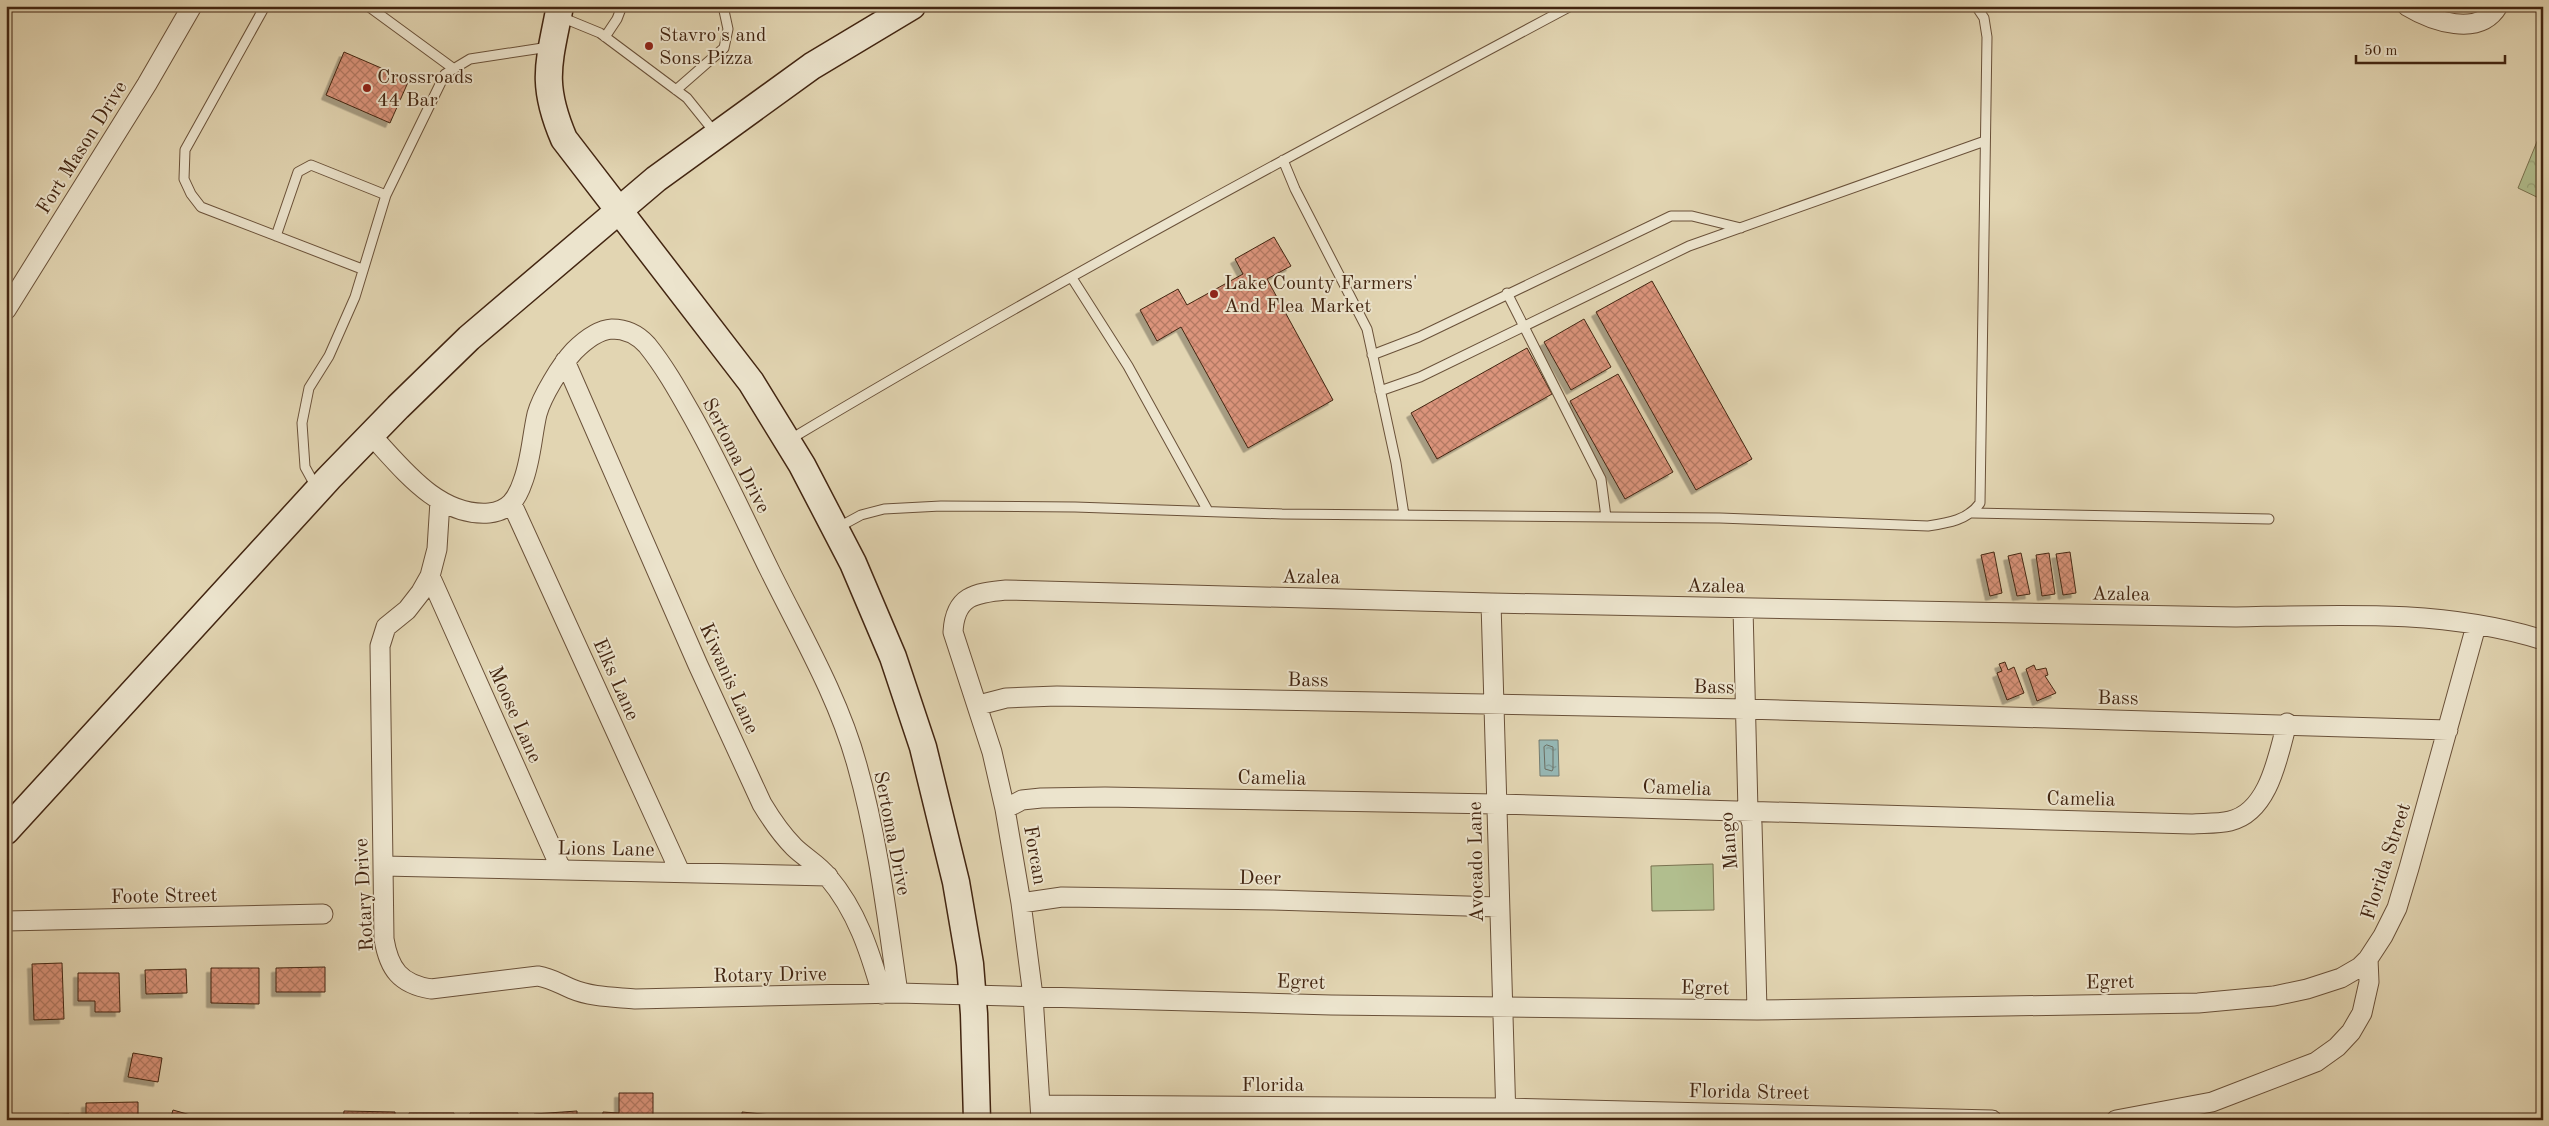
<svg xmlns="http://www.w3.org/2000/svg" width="2549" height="1126" viewBox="0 0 2549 1126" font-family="'Old Standard TT',serif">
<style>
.forest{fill:url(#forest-crowns);stroke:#7a7250}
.green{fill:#b1be8e;stroke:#7a7250}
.water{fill:url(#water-ripples);stroke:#747d73}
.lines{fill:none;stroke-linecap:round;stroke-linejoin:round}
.shore{stroke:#6c6e62;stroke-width:1}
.building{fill:url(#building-cross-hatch);stroke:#422511;filter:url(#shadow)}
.service-casing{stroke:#6a5139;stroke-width:11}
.minor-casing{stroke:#6a5139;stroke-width:21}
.secondary-casing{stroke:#422511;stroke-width:29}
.service{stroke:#ece4cd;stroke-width:9}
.minor{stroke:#ece4cd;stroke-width:19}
.secondary{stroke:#ece4cd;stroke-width:26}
.poi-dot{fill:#8f2418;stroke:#ece4cd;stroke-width:2}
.labels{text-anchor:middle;stroke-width:4;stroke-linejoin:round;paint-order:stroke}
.poi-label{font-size:20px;fill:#422511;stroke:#ece4cd;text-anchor:start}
.street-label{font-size:20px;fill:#422511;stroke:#ece4cd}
</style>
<defs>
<pattern id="forest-crowns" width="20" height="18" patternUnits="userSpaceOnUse" patternTransform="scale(1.25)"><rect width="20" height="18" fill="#b1be8e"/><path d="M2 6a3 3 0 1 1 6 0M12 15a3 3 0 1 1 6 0" fill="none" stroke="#99a379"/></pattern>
<pattern id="water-ripples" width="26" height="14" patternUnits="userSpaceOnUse" patternTransform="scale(1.25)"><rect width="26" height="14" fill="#96b7b4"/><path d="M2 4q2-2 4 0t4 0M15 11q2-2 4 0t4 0" fill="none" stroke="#7c9591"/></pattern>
<pattern id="building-cross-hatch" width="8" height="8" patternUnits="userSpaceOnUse" patternTransform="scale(1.25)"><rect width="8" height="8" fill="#db947b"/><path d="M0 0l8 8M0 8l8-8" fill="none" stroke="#b37963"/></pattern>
<filter id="shadow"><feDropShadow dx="-4.5" dy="4.5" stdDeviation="0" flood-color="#0004"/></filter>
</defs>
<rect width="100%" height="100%" fill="#e2d5b2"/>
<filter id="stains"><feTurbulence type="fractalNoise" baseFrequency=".004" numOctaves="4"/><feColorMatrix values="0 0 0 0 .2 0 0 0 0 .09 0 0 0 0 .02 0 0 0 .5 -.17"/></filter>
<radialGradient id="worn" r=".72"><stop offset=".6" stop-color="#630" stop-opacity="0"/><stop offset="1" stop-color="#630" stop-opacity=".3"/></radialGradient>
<path class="forest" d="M2543,127V200L2518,188Z"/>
<path class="green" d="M1713,864L1714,910L1652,911L1651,866Z"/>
<path class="water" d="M1539,740H1558L1559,776H1540Z"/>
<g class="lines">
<path class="shore" d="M1547,745L1553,747V769L1552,771L1545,769L1544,747Z"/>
</g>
<path class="building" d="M344,52L409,80L390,123L326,95Z
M1274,237L1291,266L1267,279L1333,400L1248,448L1181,327L1157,341L1140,310L1178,289L1187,305L1243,274L1235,259Z
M1652,281L1752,459L1696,490L1596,312Z
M1584,319L1611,367L1571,390L1544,342Z
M1527,348L1552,394L1437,459L1411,413Z
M1618,374L1673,472L1625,499L1570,401Z
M1994,552L2002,593L1990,596L1981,555Z
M2070,552L2076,593L2063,595L2056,554Z
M2021,553L2030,594L2017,596L2008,556Z
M2049,553L2055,594L2042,596L2036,555Z
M2005,662L2008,670L2014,667L2024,693L2007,700L1997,673L2002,671L1999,664Z
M2034,665L2036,670L2046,668L2048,675L2045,676L2056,693L2037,701L2026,669Z
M62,963L64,1019L34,1020L32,964Z
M325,967V992H276V968Z
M211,968H259V1004L211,1003Z
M186,969L187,993L146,994L145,970Z
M78,973H119L120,1012H95V1001H78Z
M133,1053L162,1058L158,1082L128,1077Z
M619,1093H653V1117H641V1120H602L603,1112L619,1113Z
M138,1102V1120H86V1103Z
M173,1110L208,1120H170Z
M344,1111L395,1112V1120H343Z
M577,1111V1120H535L534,1114Z
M742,1112L801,1118L800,1120H742Z
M409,1113H454V1120H409Z
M470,1113H518L517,1120H470Z
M69,1114V1120H22V1116Z
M677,1116L721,1117V1120H677Z"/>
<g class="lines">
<g class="service-casing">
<path id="service" d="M265,6L185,150L184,179L191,194L201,207L362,269
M368,6L454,69
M561,17L600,33L687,98L716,134
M605,37L617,19L622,6
M676,90L724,48L728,29L723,6
M1283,160L1295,189L1367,329L1396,463L1404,515
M276,236L298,172L311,165L386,195
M1072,278L1128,366L1208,511
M1507,293L1601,479L1606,517
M1372,355L1419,337L1671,216H1692L1741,228
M1380,391L1420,377L1689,246L1985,141
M789,440C1045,287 1308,146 1571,6
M316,487L305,467L302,423L309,388L329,356L355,297L386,195L445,74L470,59L549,47
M1973,513L2269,519
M837,528L861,515L884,509L941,506L1075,507L1282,514L1720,518L1928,526C1948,523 1968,520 1980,503L1987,37L1984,18L1976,6"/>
</g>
<g class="minor-casing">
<path id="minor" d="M2407,6C2432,21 2479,38 2498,6
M6,310L147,84L192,6
M565,361L698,665L762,804C771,819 781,834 794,847C804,857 819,865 828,877C857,911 870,952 882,994
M371,435C402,468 438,517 489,513C509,511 517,499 523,481C531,460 532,436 537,414C542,396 561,365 574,351C584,341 597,330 612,329C627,329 638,335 647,345C664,366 677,389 690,412C719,463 743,516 769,569C800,632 838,696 857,765C878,839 887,917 898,993
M440,501L437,549L430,576L421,592L407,610L386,627L380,646L384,939C389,969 400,984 431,989L538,976C551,978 560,984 572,989C591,997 614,997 635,999L898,993L1331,1005L1757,1010L2198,1003L2274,996L2307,989L2341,978L2360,967L2368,959
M512,504L680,872
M430,576L561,869
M1491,603L1506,1119
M1743,608L1748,811L1752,824L1757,1010
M979,705L1006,698L1057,696L1745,709L2448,730
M1005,809L1022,800L1041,798L1105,797L1496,804L2191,824C2203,823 2218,824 2230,821C2269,812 2278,756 2287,723
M383,866L828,876
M1021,903L1062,897L1273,900L1498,907
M6,921L323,914
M1041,1105L1505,1108L1992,1120
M1041,1120L1033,996L1021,903L1005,809L992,752L953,632C955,596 974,593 1006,590L1491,603L2236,617C2338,615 2444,609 2543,640
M2116,1120L2212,1102L2316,1062L2337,1047L2351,1032L2362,1013L2369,982L2368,959L2383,936L2397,908L2409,868L2476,626"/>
</g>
<g class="secondary-casing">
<path id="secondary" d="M560,6C549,63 540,83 564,139L751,382L802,465L853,563L893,657L923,747L956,882L970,964L974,1014L977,1120
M6,831L329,478L398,407L469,338L656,179L812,66L912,6"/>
</g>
<use href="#service" class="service"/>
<use href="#minor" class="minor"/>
<use href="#secondary" class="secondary"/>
</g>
<g class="poi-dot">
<circle cx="649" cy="46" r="5"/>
<circle cx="367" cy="88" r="5"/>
<circle cx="1214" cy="294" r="5"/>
</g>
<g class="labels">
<g class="poi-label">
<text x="659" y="41">Stavro's and<tspan x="659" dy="23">Sons Pizza</tspan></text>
<text x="377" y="83">Crossroads<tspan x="377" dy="23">44 Bar</tspan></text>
<text x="1224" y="289">Lake County Farmers'<tspan x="1224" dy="23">And Flea Market</tspan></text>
</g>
<g class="street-label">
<text transform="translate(81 147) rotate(-58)" y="7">Fort Mason Drive</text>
<text transform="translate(737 455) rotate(63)" y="7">Sertoma Drive</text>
<text transform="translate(1311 576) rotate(1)" y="7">Azalea</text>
<text transform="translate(1716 585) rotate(1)" y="7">Azalea</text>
<text transform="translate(2121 593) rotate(1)" y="7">Azalea</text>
<text transform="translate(730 678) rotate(66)" y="7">Kiwanis Lane</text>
<text transform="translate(617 679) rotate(66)" y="7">Elks Lane</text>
<text transform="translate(1308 679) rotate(1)" y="7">Bass</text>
<text transform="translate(1714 686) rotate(1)" y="7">Bass</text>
<text transform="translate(2118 697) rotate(1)" y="7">Bass</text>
<text transform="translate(516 714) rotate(66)" y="7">Moose Lane</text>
<text transform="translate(1272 777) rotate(1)" y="7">Camelia</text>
<text transform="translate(1677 787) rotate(2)" y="7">Camelia</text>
<text transform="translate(2081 798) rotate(1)" y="7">Camelia</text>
<text transform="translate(893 833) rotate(79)" y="7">Sertoma Drive</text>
<text transform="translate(1728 841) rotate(-95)" y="7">Mango</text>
<text transform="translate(606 848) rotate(1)" y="7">Lions Lane</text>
<text transform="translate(1036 855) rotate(80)" y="7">Forcan</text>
<text transform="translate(2385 861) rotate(-72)" y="7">Florida Street</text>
<text transform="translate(1475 862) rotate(-91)" y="7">Avocado Lane</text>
<text transform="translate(1260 877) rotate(1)" y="7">Deer</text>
<text transform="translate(164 895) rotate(-1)" y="7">Foote Street</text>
<text transform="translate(363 895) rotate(-93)" y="7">Rotary Drive</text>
<text transform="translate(770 974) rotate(-1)" y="7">Rotary Drive</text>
<text transform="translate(1301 981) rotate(2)" y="7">Egret</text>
<text transform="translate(2110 981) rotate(-1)" y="7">Egret</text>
<text transform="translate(1705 987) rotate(1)" y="7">Egret</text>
<text x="1273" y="1091">Florida</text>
<text transform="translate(1749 1091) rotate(1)" y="7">Florida Street</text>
</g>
</g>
<rect width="2549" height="1126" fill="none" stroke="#e2d5b2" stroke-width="25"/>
<rect x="8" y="8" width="2534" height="1111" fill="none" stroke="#422511" stroke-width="2.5"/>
<rect x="12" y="12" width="2524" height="1101" fill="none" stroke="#422511"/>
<path d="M2356 55v8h149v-8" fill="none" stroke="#422511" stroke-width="2.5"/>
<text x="2364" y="55" font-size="15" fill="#422511" stroke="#ece4cd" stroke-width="4" paint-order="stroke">50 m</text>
<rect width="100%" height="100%" filter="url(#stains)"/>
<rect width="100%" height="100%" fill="url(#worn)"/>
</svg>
